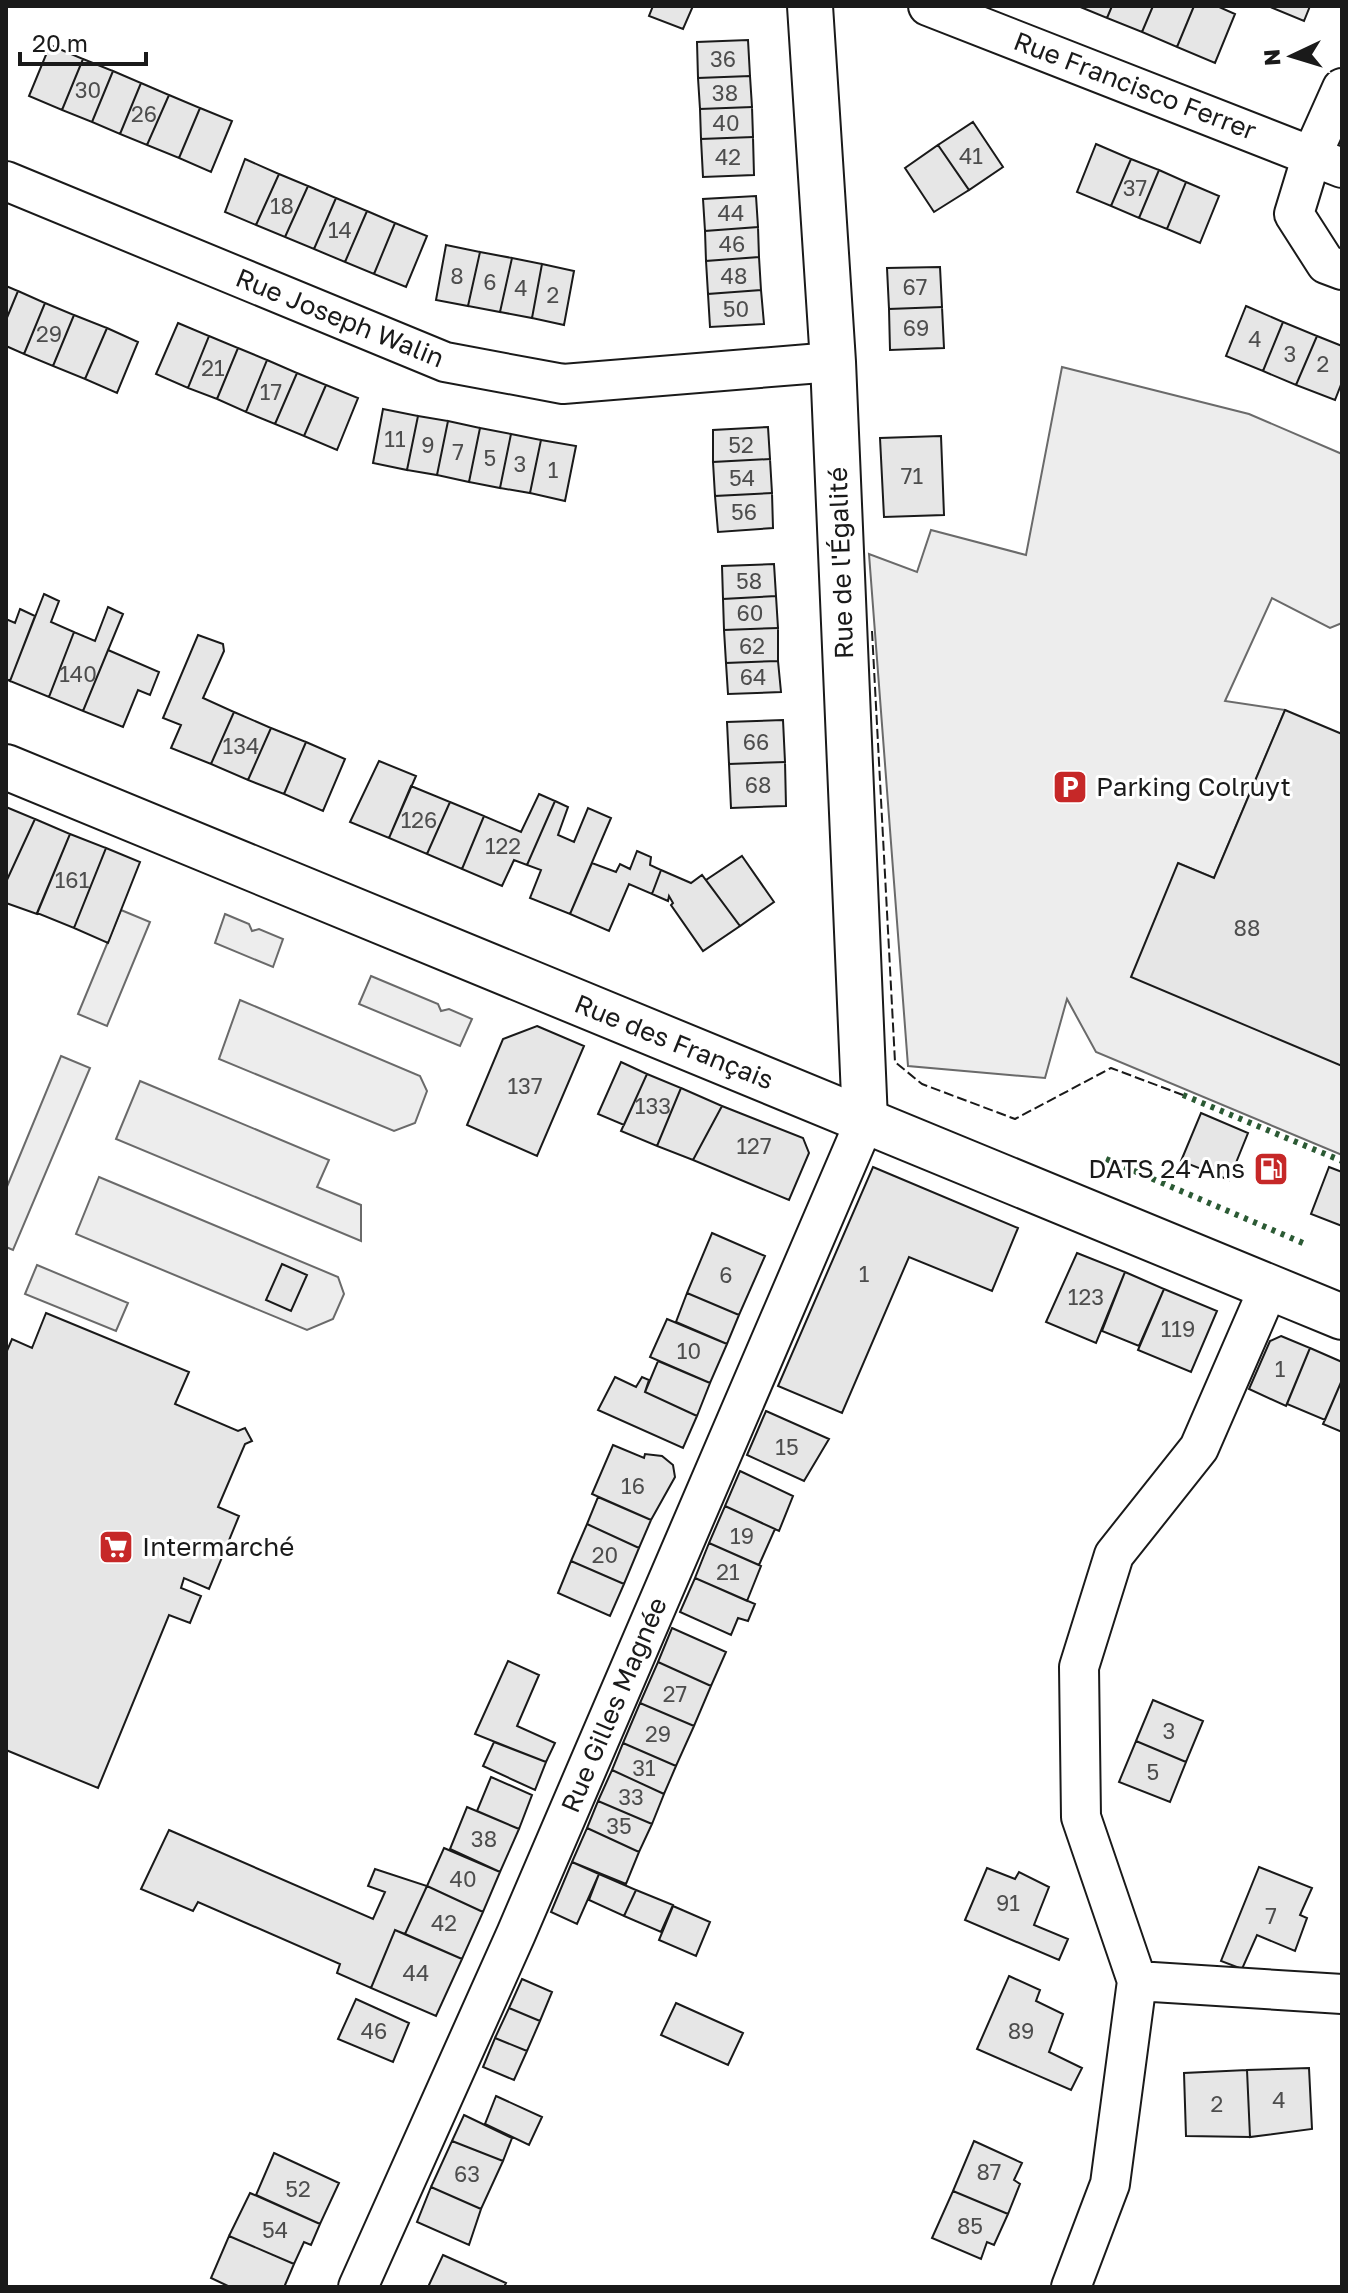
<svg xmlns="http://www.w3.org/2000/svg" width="1348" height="2293" viewBox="0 0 1348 2293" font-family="'Golos Text',sans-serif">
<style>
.built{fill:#ededed;stroke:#6a6a6a;stroke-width:2}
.building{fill:#e6e6e6;stroke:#1a1a1a;stroke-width:2}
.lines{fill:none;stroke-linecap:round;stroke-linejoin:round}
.minor-casing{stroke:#1a1a1a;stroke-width:42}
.tertiary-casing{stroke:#1a1a1a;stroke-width:48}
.secondary-casing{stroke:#1a1a1a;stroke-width:48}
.minor{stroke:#fff;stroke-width:38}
.tertiary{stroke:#fff;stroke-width:44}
.secondary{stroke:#fff;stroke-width:44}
.hedge{stroke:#2b5a34;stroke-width:6;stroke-dasharray:4 6;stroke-linecap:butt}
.fence{stroke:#1a1a1a;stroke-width:2;stroke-dasharray:10 4;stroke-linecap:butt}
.labels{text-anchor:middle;stroke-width:6;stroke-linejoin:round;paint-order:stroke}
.number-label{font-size:22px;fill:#4d4d4d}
.street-label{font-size:26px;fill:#1a1a1a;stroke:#fff}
.poi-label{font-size:26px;fill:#1a1a1a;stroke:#fff;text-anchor:start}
</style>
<rect width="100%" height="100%" fill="#fff"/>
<path class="built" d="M1062,367L1249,414L1342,454V623L1330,628L1272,598L1225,701L1285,710L1214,878L1178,863L1342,1066V1155L1096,1052L1067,999L1045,1078L908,1066L869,554L917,572L931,530L1026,555Z
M121,910L150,922L107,1026L78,1014Z
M225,914L249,924L252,931L259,929L283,939L273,967L215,943Z
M371,976L438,1004L441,1011L449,1009L472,1019L460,1046L359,1004Z
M240,1000L420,1076L427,1091L415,1123L394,1131L219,1059Z
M61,1056L90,1068L13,1250L6,1247V1189Z
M140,1081L329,1160L317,1187L361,1205V1241L116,1139Z
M99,1177L338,1277L344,1294L333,1319L307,1330L76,1234Z
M37,1265L128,1303L116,1331L25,1294Z"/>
<path class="building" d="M653,6H693L683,29L649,16Z
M1078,6H1112L1107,18Z
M1112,6H1153L1142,32L1107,18Z
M1153,6H1194L1177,47L1142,32Z
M1194,6H1217L1235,14L1215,63L1177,47Z
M1268,6H1310L1304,21Z
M748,40L750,76L698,78L697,42Z
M50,45L83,59L62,110L29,96Z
M83,59L113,71L92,122L62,110Z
M113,71L141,83L120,134L92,122Z
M750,76L752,107L700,109L698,78Z
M141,83L169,95L147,145L120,134Z
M169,95L200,108L179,158L147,145Z
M752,107L753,137L701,139L700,109Z
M200,108L232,121L211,172L179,158Z
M973,122L1003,167L969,190L938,145Z
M753,137L754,175L703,177L701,139Z
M1096,144L1131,159L1111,206L1077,192Z
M938,145L969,190L934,212L905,168Z
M245,159L279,174L256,225L225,212Z
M1131,159L1159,170L1139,218L1111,206Z
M1159,170L1186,182L1167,229L1139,218Z
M279,174L308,186L285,237L256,225Z
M1186,182L1219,196L1200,243L1167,229Z
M308,186L336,198L314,249L285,237Z
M756,196L758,227L705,231L703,199Z
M336,198L367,211L345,262L314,249Z
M367,211L395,223L374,274L345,262Z
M395,223L427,236L406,287L374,274Z
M758,227L759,257L706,261L705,231Z
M446,245L480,252L468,306L436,300Z
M480,252L512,258L500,312L468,306Z
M759,257L761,290L708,294L706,261Z
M512,258L542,264L532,318L500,312Z
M542,264L574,271L564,325L532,318Z
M940,267L942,307L889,309L887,268Z
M6,286L18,291L6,320Z
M761,290L764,324L710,327L708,294Z
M18,291L45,303L24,354L6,346V320Z
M45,303L74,315L53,366L24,354Z
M1246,306L1283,322L1263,371L1226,356Z
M942,307L944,348L890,350L889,309Z
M74,315L107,328L85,379L53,366Z
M1283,322L1317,336L1296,385L1263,371Z
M178,323L209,336L188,388L156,374Z
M107,328L138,342L117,393L85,379Z
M209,336L238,348L217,399L188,388Z
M1317,336L1342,346V382L1335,400L1296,385Z
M238,348L267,360L246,412L217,399Z
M267,360L297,373L275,424L246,412Z
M297,373L326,385L304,436L275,424Z
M326,385L358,398L337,450L304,436Z
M383,409L418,416L407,470L373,463Z
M418,416L448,421L437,475L407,470Z
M448,421L480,428L469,482L437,475Z
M768,427L770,459L713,462V430Z
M480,428L511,434L500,488L469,482Z
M511,434L541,440L530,493L500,488Z
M941,436L944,515L884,517L880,438Z
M541,440L576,446L565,501L530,493Z
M770,459L772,493L715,496L713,462Z
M772,493L773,528L718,532L715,496Z
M774,564L776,596L723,599L722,566Z
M44,594L59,601L51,622L74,632L49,697L10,681Z
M776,596L778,628L724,630L723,599Z
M108,607L123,614L83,711L49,697L74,632L95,641Z
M20,609L35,616L10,681L6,679V619L15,623Z
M778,628V661L726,663L724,630Z
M198,635L223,644L224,651L203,698L234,712L211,764L171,748L181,725L163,718Z
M108,650L159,672L150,695L138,690L123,727L83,711Z
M778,661L781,692L728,694L726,663Z
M1285,710L1342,734V1066L1131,977L1178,863L1214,878Z
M234,712L271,728L248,780L211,764Z
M783,720L785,762L729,764L727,722Z
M271,728L306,742L284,794L248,780Z
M306,742L345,759L323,811L284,794Z
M379,761L416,776L389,838L350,822Z
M785,762L786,806L731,808L729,764Z
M411,786L450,802L427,854L389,838Z
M539,794L555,801L527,865L514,860L502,886L462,869L484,816L521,832Z
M555,801L568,807L558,835L574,842L588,808L611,818L570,914L530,898L541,870L527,865Z
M450,802L484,816L462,869L427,854Z
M6,807L35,819L6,882Z
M35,819L70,834L37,914L6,903V882Z
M70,834L106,848L74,928L37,913Z
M106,848L140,862L108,943L74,928Z
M637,851L651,857L650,865L661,870L652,894L629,884L609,931L570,914L592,863L616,872L620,864L630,869Z
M742,856L774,902L740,926L706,880Z
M661,870L691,883L702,875L740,926L703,951L671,905L673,903L669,896L668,901L652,894Z
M537,1026L584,1046L537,1156L467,1125L503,1039Z
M621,1062L647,1074L624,1125L598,1114Z
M647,1074L681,1088L657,1146L621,1131Z
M681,1088L722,1106L693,1160L657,1146Z
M722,1106L803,1138L809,1153L789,1200L693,1160Z
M1201,1113L1248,1133L1229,1180L1181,1161Z
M873,1167L1018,1228L992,1291L909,1257L842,1413L778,1386Z
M1329,1167L1342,1172V1226L1311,1214Z
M712,1233L765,1256L739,1315L687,1293Z
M1077,1253L1125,1272L1096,1343L1046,1322Z
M282,1264L307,1275L291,1311L266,1300Z
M1125,1272L1164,1289L1139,1346L1102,1331Z
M1164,1289L1217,1311L1191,1372L1138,1350Z
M687,1293L739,1315L727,1344L676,1322Z
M46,1313L189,1372L175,1404L238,1431L245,1428L252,1441L245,1444L218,1507L239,1516L209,1589L184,1578L181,1588L201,1596L190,1623L169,1615L98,1788L6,1750V1353L12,1339L32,1348Z
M667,1319L727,1344L710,1383L650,1357Z
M1281,1336L1310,1348L1286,1406L1249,1389L1270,1341Z
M1310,1348L1342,1362V1380L1325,1420L1287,1404Z
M658,1361L710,1383L697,1416L645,1392Z
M615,1377L636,1387L642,1377L649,1380L645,1392L697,1416L683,1448L598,1410Z
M1342,1380V1432L1323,1424Z
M766,1411L829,1439L804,1481L747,1455Z
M613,1445L644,1458L645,1454L662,1456L673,1465L675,1477L651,1520L592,1494Z
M740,1471L793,1496L779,1531L725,1506Z
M598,1497L651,1520L639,1548L587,1524Z
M725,1506L775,1529L759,1565L709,1543Z
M587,1524L639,1548L624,1584L571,1561Z
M709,1543L761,1566L747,1601L695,1578Z
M571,1561L624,1584L610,1616L558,1593Z
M695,1578L755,1604L748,1621L738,1618L731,1635L680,1612Z
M672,1628L726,1652L711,1686L658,1662Z
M508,1661L539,1675L517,1726L555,1743L546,1762L475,1734Z
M658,1662L711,1686L694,1726L640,1703Z
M1153,1700L1203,1721L1186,1762L1136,1741Z
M640,1703L694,1726L676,1766L623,1743Z
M1136,1741L1186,1762L1170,1802L1119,1782Z
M494,1742L546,1762L535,1790L483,1766Z
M623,1743L676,1766L664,1794L612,1770Z
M612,1770L664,1794L652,1824L598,1801Z
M491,1777L532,1795L519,1829L477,1811Z
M598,1801L652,1824L639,1852L587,1828Z
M467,1807L519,1829L500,1872L450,1849Z
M587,1828L639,1852L626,1884L572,1862Z
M169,1830L373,1919L385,1892L368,1886L375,1869L427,1886L405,1934L395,1930L371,1988L337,1973L340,1964L198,1902L193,1911L141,1889Z
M444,1848L500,1872L483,1912L427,1886Z
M572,1862L599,1874L577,1924L551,1912Z
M1259,1867L1312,1888L1300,1915L1307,1918L1295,1951L1257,1935L1242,1969L1221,1961Z
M987,1868L1015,1879L1019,1872L1049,1887L1034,1925L1068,1939L1059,1960L965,1920Z
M599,1874L636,1890L624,1916L589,1900Z
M427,1886L483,1912L462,1959L405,1934Z
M636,1890L673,1905L661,1932L624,1916Z
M673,1906L710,1922L696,1956L659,1940Z
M395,1930L462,1959L436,2016L371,1988Z
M1009,1976L1040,1990L1036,2001L1063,2014L1049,2052L1082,2068L1071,2090L977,2049Z
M522,1979L552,1992L540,2021L509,2008Z
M356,1999L409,2023L393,2062L338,2039Z
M676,2003L743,2033L728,2065L661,2035Z
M509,2008L540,2021L527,2051L495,2038Z
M495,2038L527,2051L514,2080L483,2067Z
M1309,2068L1312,2129L1250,2137L1247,2070Z
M1247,2070L1250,2137L1186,2136L1184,2073Z
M496,2096L542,2117L529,2145L485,2124Z
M464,2115L512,2138L503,2161L452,2141Z
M452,2141L503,2161L481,2209L431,2187Z
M974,2141L1022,2163L1014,2180L1020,2184L1008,2214L953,2191Z
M274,2153L339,2183L320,2224L256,2195Z
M431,2187L481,2209L469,2245L417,2222Z
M953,2191L1008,2214L994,2245L987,2242L981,2259L932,2238Z
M250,2193L320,2224L311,2245L304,2242L294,2264L229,2236Z
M229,2236L294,2264L285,2285L288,2287H230L211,2278Z
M443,2255L506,2283L504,2287H428Z"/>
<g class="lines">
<g class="minor-casing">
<path id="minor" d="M928,6L1342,168
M1342,88L1312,155L1294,214L1326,264L1342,270
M6,181L445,362L563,384L833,362
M1137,1981L1342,1994
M358,2287L516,1934L865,1121
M1071,2287L1110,2184L1137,1981L1081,1817L1079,1667L1114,1555L1199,1448L1269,1287"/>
</g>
<g class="tertiary-casing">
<path id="tertiary" d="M810,6L833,362L865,1121"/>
</g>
<g class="secondary-casing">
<path id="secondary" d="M6,767L1342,1317"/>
</g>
<use href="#minor" class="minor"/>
<use href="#tertiary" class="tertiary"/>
<use href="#secondary" class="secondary"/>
<path class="hedge" d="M1183,1095L1342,1161
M1106,1159L1303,1243"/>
<path class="fence" d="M872,631L895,1062L922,1084L1015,1119L1111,1068L1183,1095"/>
</g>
<defs>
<g id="parking-square" transform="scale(1.8)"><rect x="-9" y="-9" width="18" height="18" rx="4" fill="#c62828" stroke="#fff"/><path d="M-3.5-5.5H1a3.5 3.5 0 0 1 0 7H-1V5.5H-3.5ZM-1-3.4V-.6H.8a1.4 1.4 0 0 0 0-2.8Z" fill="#fff"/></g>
<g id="fuel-square" transform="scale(1.8)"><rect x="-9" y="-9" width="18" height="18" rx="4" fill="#c62828" stroke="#fff"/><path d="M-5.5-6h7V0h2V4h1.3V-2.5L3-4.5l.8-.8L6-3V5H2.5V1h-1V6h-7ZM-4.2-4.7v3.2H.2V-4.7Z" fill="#fff"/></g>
<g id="supermarket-square" transform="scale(1.8)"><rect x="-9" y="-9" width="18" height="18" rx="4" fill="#c62828" stroke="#fff"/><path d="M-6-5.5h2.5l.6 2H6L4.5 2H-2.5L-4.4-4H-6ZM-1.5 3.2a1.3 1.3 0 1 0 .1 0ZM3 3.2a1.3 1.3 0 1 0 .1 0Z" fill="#fff"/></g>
</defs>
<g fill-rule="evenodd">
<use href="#parking-square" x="1070" y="787"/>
<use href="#fuel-square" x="1271" y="1169"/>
<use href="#supermarket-square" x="116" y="1547"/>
</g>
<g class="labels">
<g class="number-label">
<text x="723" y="67">36</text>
<text x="88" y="98">30</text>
<text x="725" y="101">38</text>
<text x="144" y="122">26</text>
<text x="726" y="131">40</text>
<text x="971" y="164">41</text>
<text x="728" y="165">42</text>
<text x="1135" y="196">37</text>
<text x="282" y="214">18</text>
<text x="731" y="221">44</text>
<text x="340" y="238">14</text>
<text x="732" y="252">46</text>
<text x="457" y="284">8</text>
<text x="734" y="284">48</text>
<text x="490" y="290">6</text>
<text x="915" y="295">67</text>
<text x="521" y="296">4</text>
<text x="553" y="303">2</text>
<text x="736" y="317">50</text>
<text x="916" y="336">69</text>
<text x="49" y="342">29</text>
<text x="1255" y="347">4</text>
<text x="1290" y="362">3</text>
<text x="1323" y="372">2</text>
<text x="213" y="376">21</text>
<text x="271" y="400">17</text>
<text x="395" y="447">11</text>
<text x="428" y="453">9</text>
<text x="741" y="453">52</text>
<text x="458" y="460">7</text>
<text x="490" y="466">5</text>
<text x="520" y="472">3</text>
<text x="553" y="478">1</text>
<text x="912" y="484">71</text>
<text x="742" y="486">54</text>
<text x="744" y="520">56</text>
<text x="749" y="589">58</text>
<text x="750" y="621">60</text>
<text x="752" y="654">62</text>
<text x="78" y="682">140</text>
<text x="753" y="685">64</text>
<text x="756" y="750">66</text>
<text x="241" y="754">134</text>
<text x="758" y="793">68</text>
<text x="419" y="828">126</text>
<text x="503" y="854">122</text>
<text x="72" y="888">161</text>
<text x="1247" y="936">88</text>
<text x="525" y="1094">137</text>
<text x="653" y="1114">133</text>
<text x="754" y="1154">127</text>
<text x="864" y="1282">1</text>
<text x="726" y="1283">6</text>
<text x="1086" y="1305">123</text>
<text x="1178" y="1337">119</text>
<text x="689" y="1359">10</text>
<text x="1280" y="1377">1</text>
<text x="787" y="1455">15</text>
<text x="633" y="1494">16</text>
<text x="742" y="1544">19</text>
<text x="605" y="1563">20</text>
<text x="728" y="1580">21</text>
<text x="675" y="1702">27</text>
<text x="1169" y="1739">3</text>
<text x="658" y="1742">29</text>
<text x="644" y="1776">31</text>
<text x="1153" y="1780">5</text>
<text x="631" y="1805">33</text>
<text x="619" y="1834">35</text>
<text x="484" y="1847">38</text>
<text x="463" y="1887">40</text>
<text x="1008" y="1911">91</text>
<text x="1271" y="1924">7</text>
<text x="444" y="1931">42</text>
<text x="416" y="1981">44</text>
<text x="374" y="2039">46</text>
<text x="1021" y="2039">89</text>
<text x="1279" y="2108">4</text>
<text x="1217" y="2112">2</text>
<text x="989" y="2180">87</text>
<text x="467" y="2182">63</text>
<text x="298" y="2197">52</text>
<text x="970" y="2234">85</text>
<text x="275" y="2238">54</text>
</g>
<g class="street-label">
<text transform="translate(1135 86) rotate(21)" y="9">Rue Francisco Ferrer</text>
<text transform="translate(340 318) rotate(22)" y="9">Rue Joseph Walin</text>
<text transform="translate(841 563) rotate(-92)" y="9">Rue de l'Égalité</text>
<text transform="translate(674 1042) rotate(22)" y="9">Rue des Français</text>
<text transform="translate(614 1705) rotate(-67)" y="9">Rue Gilles Magnée</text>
</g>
<g class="poi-label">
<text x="1096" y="796">Parking Colruyt</text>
<text x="1245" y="1178" text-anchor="end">DATS 24 Ans</text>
<text x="142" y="1556">Intermarché</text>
</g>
</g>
<rect width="1348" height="2293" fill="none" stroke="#1a1a1a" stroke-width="16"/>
<g transform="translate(1292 56) rotate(266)" stroke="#ffffff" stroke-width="6" paint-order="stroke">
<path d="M0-6L14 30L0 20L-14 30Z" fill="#1a1a1a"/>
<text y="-12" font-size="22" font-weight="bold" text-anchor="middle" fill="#1a1a1a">N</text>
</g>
<path d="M20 52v12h126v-12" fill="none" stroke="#1a1a1a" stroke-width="4"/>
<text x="32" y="52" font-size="24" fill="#1a1a1a" stroke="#ffffff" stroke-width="6" paint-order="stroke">20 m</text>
</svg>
